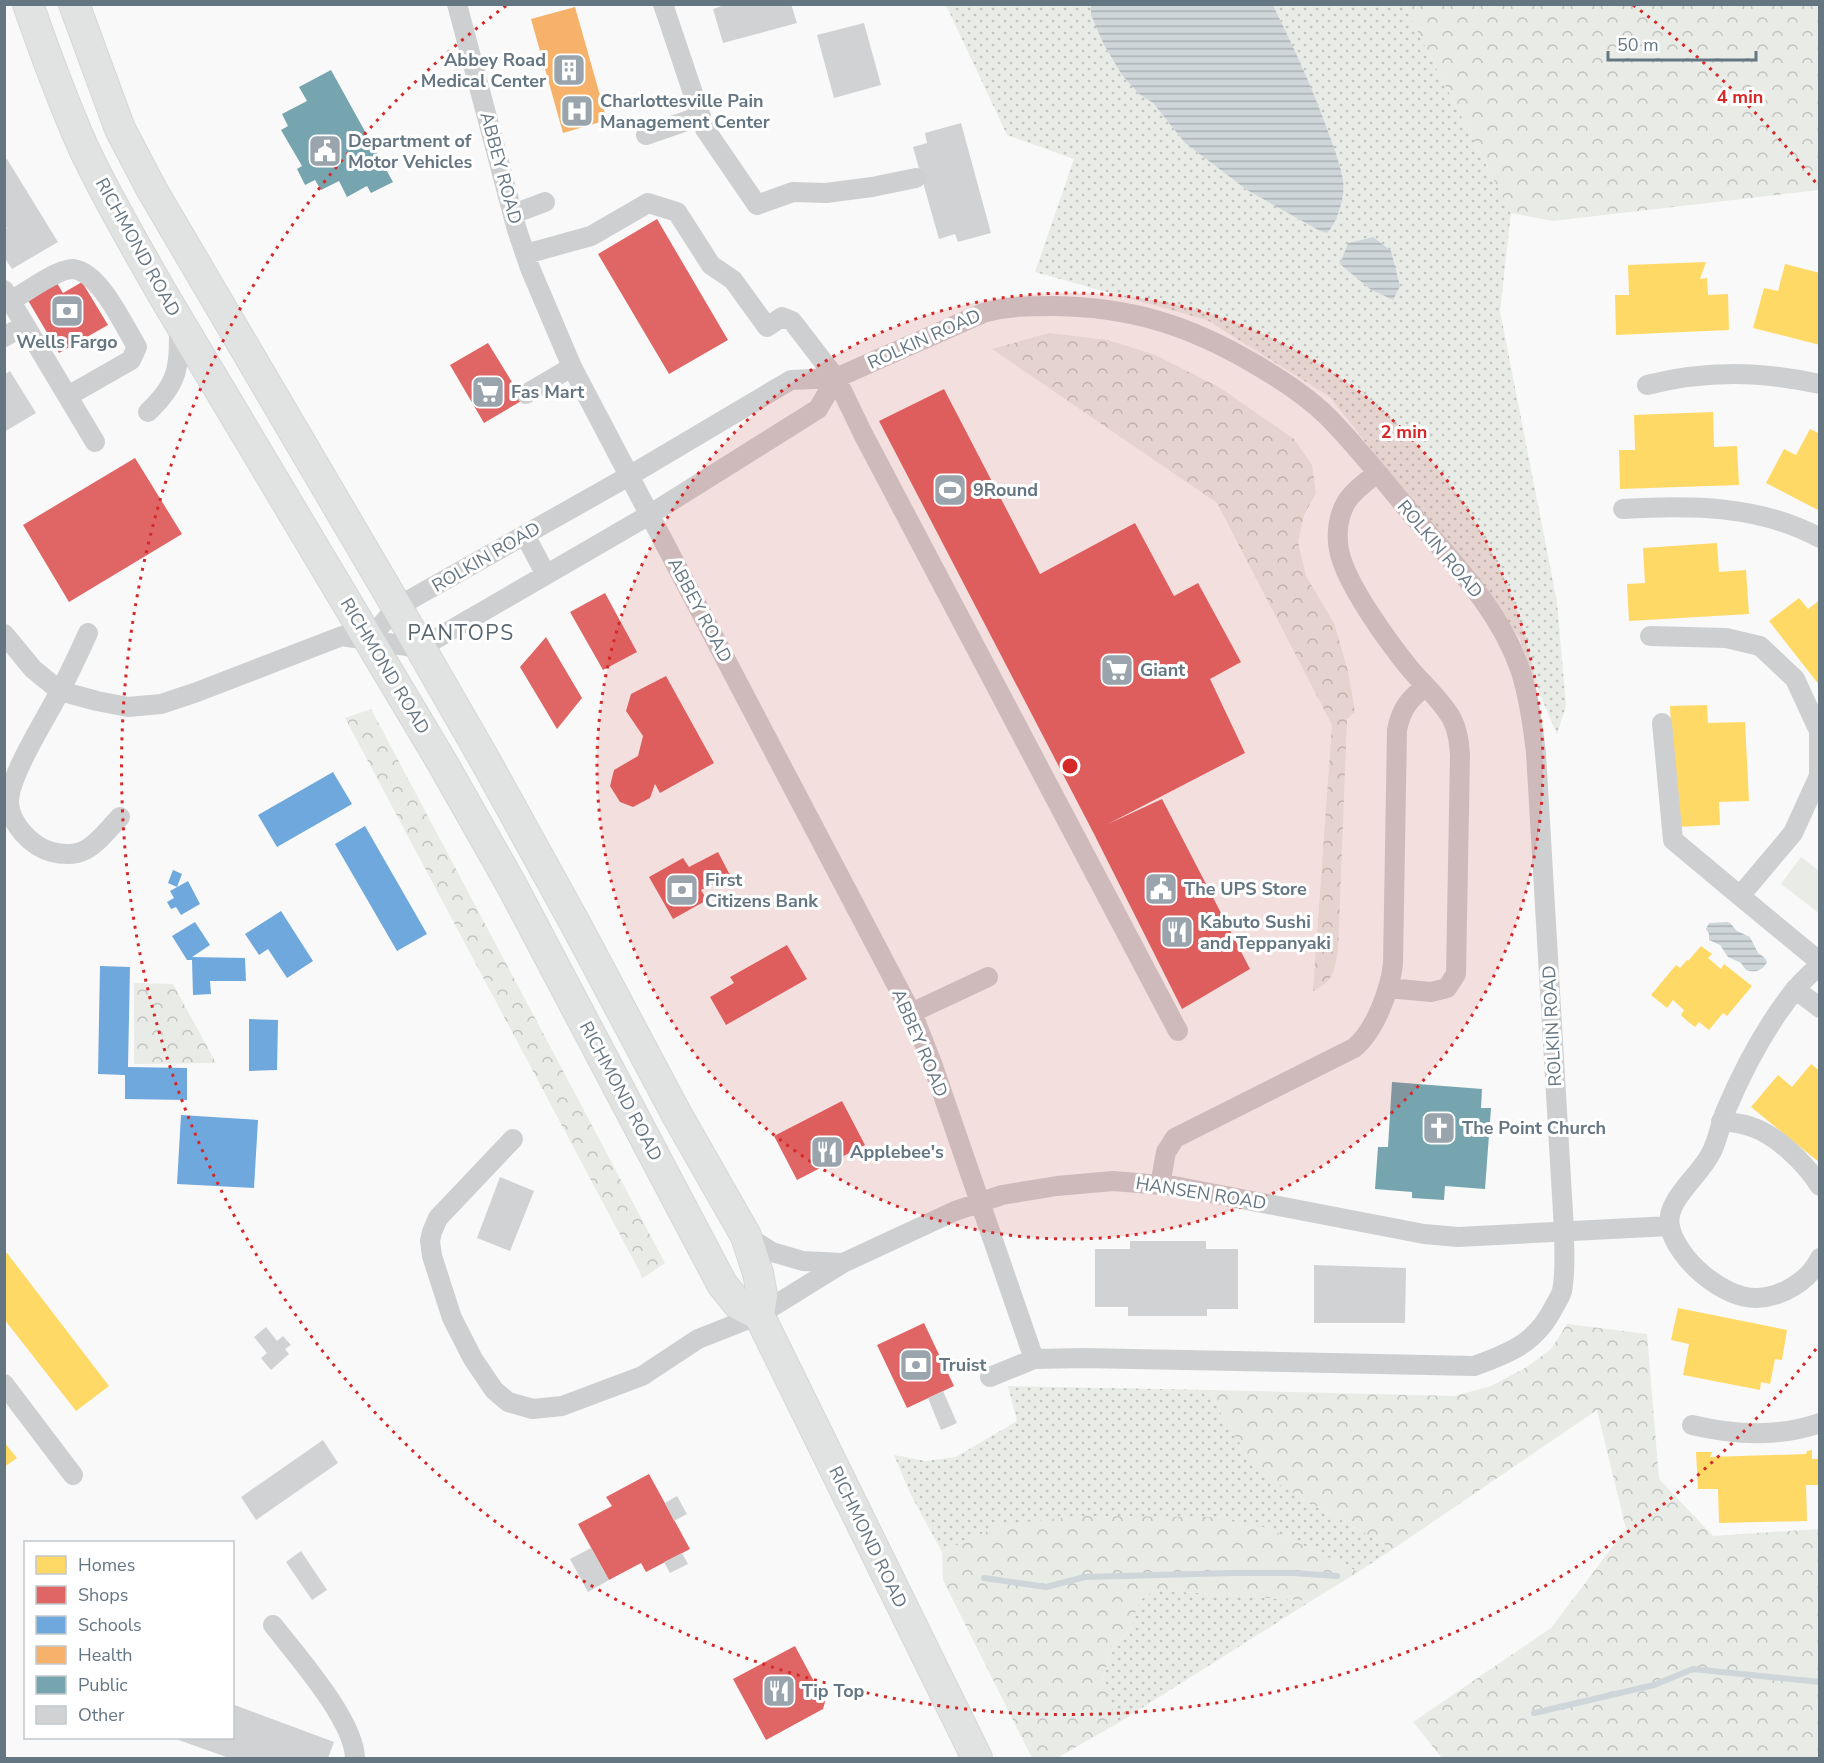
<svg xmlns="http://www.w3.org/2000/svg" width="1824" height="1763" viewBox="0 0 1824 1763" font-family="'Nunito Sans',sans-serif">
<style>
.grass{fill:url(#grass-dots);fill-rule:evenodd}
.forest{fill:url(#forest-crowns)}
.garden{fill:#e8ebe6}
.water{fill:url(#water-rules)}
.homes{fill:#ffd966}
.shops{fill:#e06666}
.schools{fill:#6fa8dc}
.health{fill:#f6b26b}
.public{fill:#76a5af}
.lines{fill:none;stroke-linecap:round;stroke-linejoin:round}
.stream{stroke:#ced6d9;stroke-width:6}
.building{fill:#d0d2d3}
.highway-casing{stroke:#d5d6d6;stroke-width:32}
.minor{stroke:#cecfd0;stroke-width:20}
.highway{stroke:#e1e2e2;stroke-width:30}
.ring{fill:none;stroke:#d62828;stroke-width:3;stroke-dasharray:3 6}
.labels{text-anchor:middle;stroke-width:6;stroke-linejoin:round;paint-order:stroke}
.poi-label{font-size:18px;font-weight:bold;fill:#657683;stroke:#fff;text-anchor:start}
.street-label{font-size:18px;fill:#657683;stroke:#fff}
.quarter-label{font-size:21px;letter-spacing:1.5px;fill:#57646e;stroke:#fff}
.centre{fill:#d62828;stroke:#fff;stroke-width:3}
.ring-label{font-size:18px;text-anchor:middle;font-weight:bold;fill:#d62828;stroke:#fff;stroke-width:6;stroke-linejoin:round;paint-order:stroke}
</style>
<defs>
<pattern id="grass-dots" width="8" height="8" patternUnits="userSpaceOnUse" patternTransform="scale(1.5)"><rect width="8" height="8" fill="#e8ebe6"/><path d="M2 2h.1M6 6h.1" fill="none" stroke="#c0c3c0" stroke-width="1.8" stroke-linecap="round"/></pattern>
<pattern id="forest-crowns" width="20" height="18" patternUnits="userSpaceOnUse" patternTransform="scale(1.5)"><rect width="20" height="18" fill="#e8ebe6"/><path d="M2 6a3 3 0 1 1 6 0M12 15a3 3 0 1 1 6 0" fill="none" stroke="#c0c3c0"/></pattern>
<pattern id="water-rules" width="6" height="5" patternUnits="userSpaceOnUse" patternTransform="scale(1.5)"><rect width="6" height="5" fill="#ced6d9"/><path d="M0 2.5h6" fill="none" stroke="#abb2b5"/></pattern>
</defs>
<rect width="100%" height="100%" fill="#f9f9f9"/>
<path class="grass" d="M946,5H1091L1092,15L1104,45L1122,75L1139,94L1153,103L1185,143L1247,190L1320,231L1327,233C1336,224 1346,194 1343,181C1341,169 1336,157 1332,146C1317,97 1295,51 1273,5H1404L1511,213L1500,311L1557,602L1566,706L1557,734L1538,690L1519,637L1330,397L1207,320L1035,272L1074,159L1007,135ZM1373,237L1341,264L1348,243Z
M1008,1386L1209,1390L1222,1415L1283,1487L1393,1549L1358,1572L1268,1528L1001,1525L942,1552L911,1495L894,1455L926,1461L956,1457L1017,1421Z
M1154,1590L1311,1601L1118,1723L1102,1681L1111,1654L1130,1629L1139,1601Z"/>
<path class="forest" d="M1404,5H1819V190L1553,221L1511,213Z
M1049,333L1108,340L1155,355L1219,387L1294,439L1312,465L1316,493L1304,515L1298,542L1306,576L1334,623L1348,671L1355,712L1347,719L1338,951C1334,972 1334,981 1313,991L1332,725L1217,503L992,349Z
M371,709L665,1263L643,1278L345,718Z
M134,983L173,984L216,1063L134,1064Z
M1567,1324L1647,1334L1659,1479L1713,1536L1819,1529V1758H1442L1413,1722L1551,1628L1626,1529L1597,1410L1393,1549L1283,1487L1254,1466L1222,1415L1209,1390L1455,1396L1491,1386L1527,1367L1551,1349Z
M1077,1516L1209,1517L1268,1528L1358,1572L1311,1601L1154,1590L1139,1601L1130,1629L1111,1654L1102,1680L1118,1723L1057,1758H1032L943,1580L942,1552L1001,1525Z"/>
<path class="garden" d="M1801,857L1819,871V913L1781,884Z"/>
<path class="water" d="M1091,5H1273C1294,48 1314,91 1330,137C1335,151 1341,166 1343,181C1346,194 1337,224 1327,233L1320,231L1247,190L1185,143L1153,103L1139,94L1122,75L1104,45L1091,15Z
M1373,237L1391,251L1400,286L1393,300L1370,289L1340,264L1348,243Z
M1727,922L1730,923L1737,931L1750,937L1758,953L1765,958L1767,962C1762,971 1756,973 1746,970L1741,963L1728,957L1720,945L1709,940V934L1706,929L1709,923Z"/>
<path class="homes" d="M1706,262L1700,279L1707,278L1708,295L1728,294L1729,330L1616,335L1615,295H1629L1628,265Z
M1785,264L1820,273V345L1753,328L1764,288L1778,291Z
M1713,412L1714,447L1737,446L1739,485L1620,489L1619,450H1635L1634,415Z
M1810,429L1820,434V511L1766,483L1784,449L1796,455Z
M1717,543L1719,572L1746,570L1749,614L1629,621L1627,584L1645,583L1643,548Z
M1799,598L1808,609L1820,600V686L1769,621Z
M1707,705L1708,723L1745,722L1749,801L1719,802L1720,825L1676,827L1670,706Z
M1701,946L1712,954L1708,958L1721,969L1724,964L1752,986L1727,1016L1723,1013L1709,1030L1699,1022L1695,1027L1686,1020L1681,1015L1684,1010L1673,1000L1667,1008L1651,995L1676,965L1680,968L1687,960L1688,961Z
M1811,1064L1820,1071V1163L1751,1107L1778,1075L1792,1087Z
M7,1253L109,1386L76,1411L4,1319V1254Z
M1678,1308L1787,1330L1782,1360L1775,1359L1770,1384L1761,1382L1760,1390L1683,1375L1689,1344L1671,1340Z
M4,1442L17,1458L4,1467Z
M1812,1450V1459H1818L1819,1485H1806L1807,1521L1719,1523L1718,1489H1698L1696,1452H1712L1710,1457L1806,1454L1807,1451Z"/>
<path class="shops" d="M657,219L728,340L669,374L598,254Z
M55,280L63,293L82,282L108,325L59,353L26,297Z
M488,343L523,400L484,423L450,365Z
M944,389L1040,574L1135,523L1174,596L1198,583L1241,662L1210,679L1245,753L1108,824L1162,799L1250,969L1182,1009L1093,832L879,421Z
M135,458L182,534L69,602L23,525Z
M605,593L637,652L603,670L570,612Z
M546,637L582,698L557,729L520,667Z
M666,676L714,763L660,793L655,784L650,798L633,807L620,802L610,786L614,770L638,756L643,736L626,711L631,694Z
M718,852L730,875L701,890L707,900L673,919L649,877L683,858L689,867Z
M787,945L807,979L726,1025L710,997L734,983L730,977Z
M842,1101L865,1145L797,1180L774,1136Z
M924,1323L954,1386L907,1408L877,1345Z
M649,1474L690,1549L646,1572L641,1563L609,1580L578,1524L612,1506L606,1497Z
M795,1646L825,1702L823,1709L766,1740L733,1679Z"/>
<path class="schools" d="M333,772L352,804L277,847L258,815Z
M365,826L427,934L397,951L335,844Z
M173,870L182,874L177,887L168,883Z
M188,881L200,904L181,915L176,907L171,909L167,902L174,898L170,891Z
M281,911L313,961L287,978L268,949L259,955L245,934Z
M195,922L210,945L192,957L245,958L246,981H210L211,994L193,995L192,960H187L172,936Z
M100,966L130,967L128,1067L187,1068V1100L125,1099V1075L98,1074Z
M249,1019L278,1020L277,1070L249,1071Z
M181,1115L258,1120L254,1188L177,1184Z"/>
<path class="health" d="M575,7L607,120L563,133L531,19Z"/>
<path class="public" d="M331,70L393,182L371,193L367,186L347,197L339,181L321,190L315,180L305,185L297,169L302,166L281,130L288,126L282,114L307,101L299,87Z
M1392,1082L1482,1089L1481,1108H1491L1485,1189L1445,1186L1444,1200L1412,1198V1192L1375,1189L1378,1147H1388Z"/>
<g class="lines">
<path class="stream" d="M984,1578L1046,1587L1085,1577L1233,1573H1293L1337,1576
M1534,1713L1654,1685L1693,1669L1820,1682"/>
</g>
<path class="building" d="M728,4H791L797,23L723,43L713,9Z
M864,23L881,85L834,98L817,35Z
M961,123L991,233L958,242L955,234L939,239L913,147L927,143L925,133Z
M7,159L58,242L12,269L4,257V230L7,228L4,223V160Z
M10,371L36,413L4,432V375Z
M500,1177L534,1191L510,1251L477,1238Z
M1130,1241H1206V1249H1238V1309H1207V1316H1128V1307H1095V1249H1130Z
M1314,1265L1406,1268L1405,1323H1314Z
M266,1327L277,1341L283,1336L291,1345L285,1349L289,1354L271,1370L261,1358L267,1353L254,1337Z
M943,1391L957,1423L941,1430L928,1398Z
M323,1440L338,1463L256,1520L241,1497Z
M677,1496L687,1514L674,1521L665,1503Z
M591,1548L609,1580L588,1592L570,1559Z
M301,1551L327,1590L312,1600L286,1562Z
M682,1553L688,1564L670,1573L664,1562Z
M232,1704L334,1742L328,1758H229L173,1738H232Z"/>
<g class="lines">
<g class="highway-casing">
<path id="highway" d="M28,4C45,53 63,102 84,149C108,200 137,249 165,298L443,764L511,884L722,1284L738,1304L759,1315L977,1758
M74,4L120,129L152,190L397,607L486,762L576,925L677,1115L746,1236L758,1273L762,1295L759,1315"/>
</g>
<path class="minor" d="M457,4L517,230L530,268L572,367L915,1020L933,1066L1034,1359
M663,4L705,129L757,205L793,192L826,193L872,187L916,178
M646,135L701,116
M513,214L545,202
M526,254L591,236L648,203L677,212L711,265L733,280L767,327L782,317L792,321L836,378L863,434L1178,1031
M4,290L95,442
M11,301C24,293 59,268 73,269C100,272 124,326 137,347L131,360L68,396
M4,337L25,325
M1647,385C1706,370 1760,371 1820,384
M526,394L572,367
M148,412C180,382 179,366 179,324
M1377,473C1367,481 1354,490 1347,501C1338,515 1336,534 1339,550C1345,583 1389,643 1411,670C1425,686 1442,701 1452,719C1458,731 1459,742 1460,755L1456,974L1447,988L1431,992L1388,988
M1623,509C1690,505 1759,505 1820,538
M525,535L546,575
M88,633C79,653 70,672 60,691C47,717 8,777 9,803C10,824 32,847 52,852C87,861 98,840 120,817
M4,634L33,669L60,691L97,701L128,707L161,704L197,692L342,636L420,648L649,515L818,409L836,378
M1650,636L1726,638L1760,646L1795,679L1819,731V776L1793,833L1740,896L1820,962
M369,639L397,607L629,476L791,380L836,378L983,313C1006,306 1030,306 1055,306C1130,307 1188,325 1253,363C1279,378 1306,395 1327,416C1357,446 1383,480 1410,512C1452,562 1500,609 1521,672C1529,698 1533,726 1536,753L1564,1230C1564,1250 1566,1271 1562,1291C1560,1297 1557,1302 1554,1307C1536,1343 1510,1353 1474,1366L1084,1358L1034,1359L990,1377
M1662,723L1673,840L1740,896
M1820,965C1811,973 1801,982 1794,991C1767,1025 1743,1070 1726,1110C1720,1124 1718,1140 1711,1153C1700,1176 1664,1201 1670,1227C1677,1259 1723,1299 1757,1298C1782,1297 1809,1281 1820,1258
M1795,989L1820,1008
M911,1013L988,977
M1721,1121C1730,1122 1740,1123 1749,1126C1776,1134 1805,1163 1820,1186
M513,1139L438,1218L432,1232L430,1241L432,1256L452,1318L473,1359L494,1390L508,1402L533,1409L562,1406L642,1376L698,1339L759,1315L843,1263L955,1211L1002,1195L1057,1186L1113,1181L1174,1186L1424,1234L1458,1237L1670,1226
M1160,1185L1166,1152L1175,1138L1354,1048C1375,1031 1390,990 1393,964L1397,730C1401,709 1409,699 1426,686
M746,1236L772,1252L803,1261L843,1263
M4,1384L73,1475
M1692,1425C1734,1435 1777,1438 1820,1423
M273,1625C297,1656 354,1720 355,1758"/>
<use href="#highway" class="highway"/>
</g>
<circle cx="1070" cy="766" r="473" fill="#d62828" fill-opacity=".12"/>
<g class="ring">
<circle cx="1070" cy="766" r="473"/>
<path d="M1816 1349A947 947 0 1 1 507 5M1633 5A947 947 0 0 1 1816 183"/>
</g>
<defs>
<g id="building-square" transform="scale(1.725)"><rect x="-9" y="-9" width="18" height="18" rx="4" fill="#99a4ac" stroke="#fff"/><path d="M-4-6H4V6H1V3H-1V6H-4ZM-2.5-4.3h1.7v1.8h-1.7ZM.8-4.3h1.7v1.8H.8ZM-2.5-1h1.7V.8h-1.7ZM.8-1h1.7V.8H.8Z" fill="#fff"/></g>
<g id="hospital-square" transform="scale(1.725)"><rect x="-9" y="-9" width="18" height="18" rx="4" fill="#99a4ac" stroke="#fff"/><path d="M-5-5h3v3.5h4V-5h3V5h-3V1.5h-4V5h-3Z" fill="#fff"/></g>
<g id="civic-square" transform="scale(1.725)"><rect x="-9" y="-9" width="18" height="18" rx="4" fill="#99a4ac" stroke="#fff"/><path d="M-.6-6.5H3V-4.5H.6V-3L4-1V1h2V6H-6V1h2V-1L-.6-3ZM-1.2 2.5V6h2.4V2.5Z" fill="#fff"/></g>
<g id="bank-square" transform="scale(1.725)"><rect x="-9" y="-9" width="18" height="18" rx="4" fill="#99a4ac" stroke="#fff"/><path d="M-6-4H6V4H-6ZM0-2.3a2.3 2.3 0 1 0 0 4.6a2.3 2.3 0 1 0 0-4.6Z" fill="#fff"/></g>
<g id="supermarket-square" transform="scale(1.725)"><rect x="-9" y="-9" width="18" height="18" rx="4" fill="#99a4ac" stroke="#fff"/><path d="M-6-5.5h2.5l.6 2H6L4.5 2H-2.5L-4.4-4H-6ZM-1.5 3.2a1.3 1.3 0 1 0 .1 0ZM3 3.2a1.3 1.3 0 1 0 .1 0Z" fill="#fff"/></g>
<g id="stadium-square" transform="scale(1.725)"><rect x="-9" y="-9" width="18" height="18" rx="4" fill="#99a4ac" stroke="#fff"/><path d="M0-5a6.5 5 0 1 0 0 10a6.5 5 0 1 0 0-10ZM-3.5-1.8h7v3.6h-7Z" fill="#fff"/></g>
<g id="restaurant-square" transform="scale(1.725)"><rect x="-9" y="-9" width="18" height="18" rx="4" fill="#99a4ac" stroke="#fff"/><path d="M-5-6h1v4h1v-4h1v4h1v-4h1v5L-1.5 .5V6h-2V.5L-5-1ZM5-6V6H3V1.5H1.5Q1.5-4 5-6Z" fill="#fff"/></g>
<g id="church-square" transform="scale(1.725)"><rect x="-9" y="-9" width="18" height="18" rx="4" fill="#99a4ac" stroke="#fff"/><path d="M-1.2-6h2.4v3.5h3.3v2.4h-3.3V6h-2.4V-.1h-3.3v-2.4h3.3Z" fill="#fff"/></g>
</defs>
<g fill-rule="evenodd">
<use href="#building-square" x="569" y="70"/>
<use href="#hospital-square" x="577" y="111"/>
<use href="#civic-square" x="325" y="151"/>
<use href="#bank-square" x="67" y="311"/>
<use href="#supermarket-square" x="488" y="392"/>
<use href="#stadium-square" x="950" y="490"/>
<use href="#supermarket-square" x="1117" y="670"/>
<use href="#civic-square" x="1161" y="889"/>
<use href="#bank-square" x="682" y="890"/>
<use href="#restaurant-square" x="1177" y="932"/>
<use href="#church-square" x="1439" y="1128"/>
<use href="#restaurant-square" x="827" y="1152"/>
<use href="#bank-square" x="916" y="1365"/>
<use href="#restaurant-square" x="779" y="1691"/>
</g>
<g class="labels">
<g class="poi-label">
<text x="546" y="66" text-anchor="end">Abbey Road<tspan x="546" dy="21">Medical Center</tspan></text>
<text x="600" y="107">Charlottesville Pain<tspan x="600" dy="21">Management Center</tspan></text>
<text x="348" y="147">Department of<tspan x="348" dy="21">Motor Vehicles</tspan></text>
<text x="67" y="348" text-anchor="middle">Wells Fargo</text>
<text x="511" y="398">Fas Mart</text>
<text x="973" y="496">9Round</text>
<text x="1140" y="676">Giant</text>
<text x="705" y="886">First<tspan x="705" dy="21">Citizens Bank</tspan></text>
<text x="1184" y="895">The UPS Store</text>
<text x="1200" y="928">Kabuto Sushi<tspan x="1200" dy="21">and Teppanyaki</tspan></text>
<text x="1462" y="1134">The Point Church</text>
<text x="850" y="1158">Applebee's</text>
<text x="939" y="1371">Truist</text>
<text x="802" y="1697">Tip Top</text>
</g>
<g class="street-label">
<text transform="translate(501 168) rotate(75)" y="6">ABBEY ROAD</text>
<text transform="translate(138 247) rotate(61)" y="6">RICHMOND ROAD</text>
<text transform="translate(924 339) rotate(-24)" y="6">ROLKIN ROAD</text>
<text transform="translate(1440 549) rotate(50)" y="6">ROLKIN ROAD</text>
<text transform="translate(486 557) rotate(-30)" y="6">ROLKIN ROAD</text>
<text transform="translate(700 610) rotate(62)" y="6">ABBEY ROAD</text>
<text transform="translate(385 666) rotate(59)" y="6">RICHMOND ROAD</text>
<text transform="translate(1552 1026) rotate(-93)" y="6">ROLKIN ROAD</text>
<text transform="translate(920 1043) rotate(67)" y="6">ABBEY ROAD</text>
<text transform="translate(621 1091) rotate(62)" y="6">RICHMOND ROAD</text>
<text transform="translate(1201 1193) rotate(9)" y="6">HANSEN ROAD</text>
<text transform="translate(868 1537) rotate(64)" y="6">RICHMOND ROAD</text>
</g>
<g class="quarter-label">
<text x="461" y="640">PANTOPS</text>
</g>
</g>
<circle cx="1070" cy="766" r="9" class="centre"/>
<g class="ring-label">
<text x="1740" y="103">4 min</text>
<text x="1404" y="438">2 min</text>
</g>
<rect width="1824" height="1763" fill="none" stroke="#657683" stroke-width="12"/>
<rect x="24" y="1541" width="210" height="198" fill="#ffffff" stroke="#c1c8cd" stroke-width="1.5"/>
<rect x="36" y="1556" width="30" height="18" fill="#ffd966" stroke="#c1c8cd" stroke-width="1.5"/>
<text x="78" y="1571" font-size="18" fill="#657683">Homes</text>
<rect x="36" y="1586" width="30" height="18" fill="#e06666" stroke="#c1c8cd" stroke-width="1.5"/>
<text x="78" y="1601" font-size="18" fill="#657683">Shops</text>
<rect x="36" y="1616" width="30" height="18" fill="#6fa8dc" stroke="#c1c8cd" stroke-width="1.5"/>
<text x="78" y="1631" font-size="18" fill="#657683">Schools</text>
<rect x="36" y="1646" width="30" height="18" fill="#f6b26b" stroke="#c1c8cd" stroke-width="1.5"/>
<text x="78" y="1661" font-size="18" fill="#657683">Health</text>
<rect x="36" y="1676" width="30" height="18" fill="#76a5af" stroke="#c1c8cd" stroke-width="1.5"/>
<text x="78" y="1691" font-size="18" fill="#657683">Public</text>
<rect x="36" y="1706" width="30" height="18" fill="#d0d2d3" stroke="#c1c8cd" stroke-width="1.5"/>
<text x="78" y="1721" font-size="18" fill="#657683">Other</text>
<path d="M1608 51v9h148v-9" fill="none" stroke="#657683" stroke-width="3"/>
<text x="1617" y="51" font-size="18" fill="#657683" stroke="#ffffff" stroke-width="4.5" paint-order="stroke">50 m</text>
</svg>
